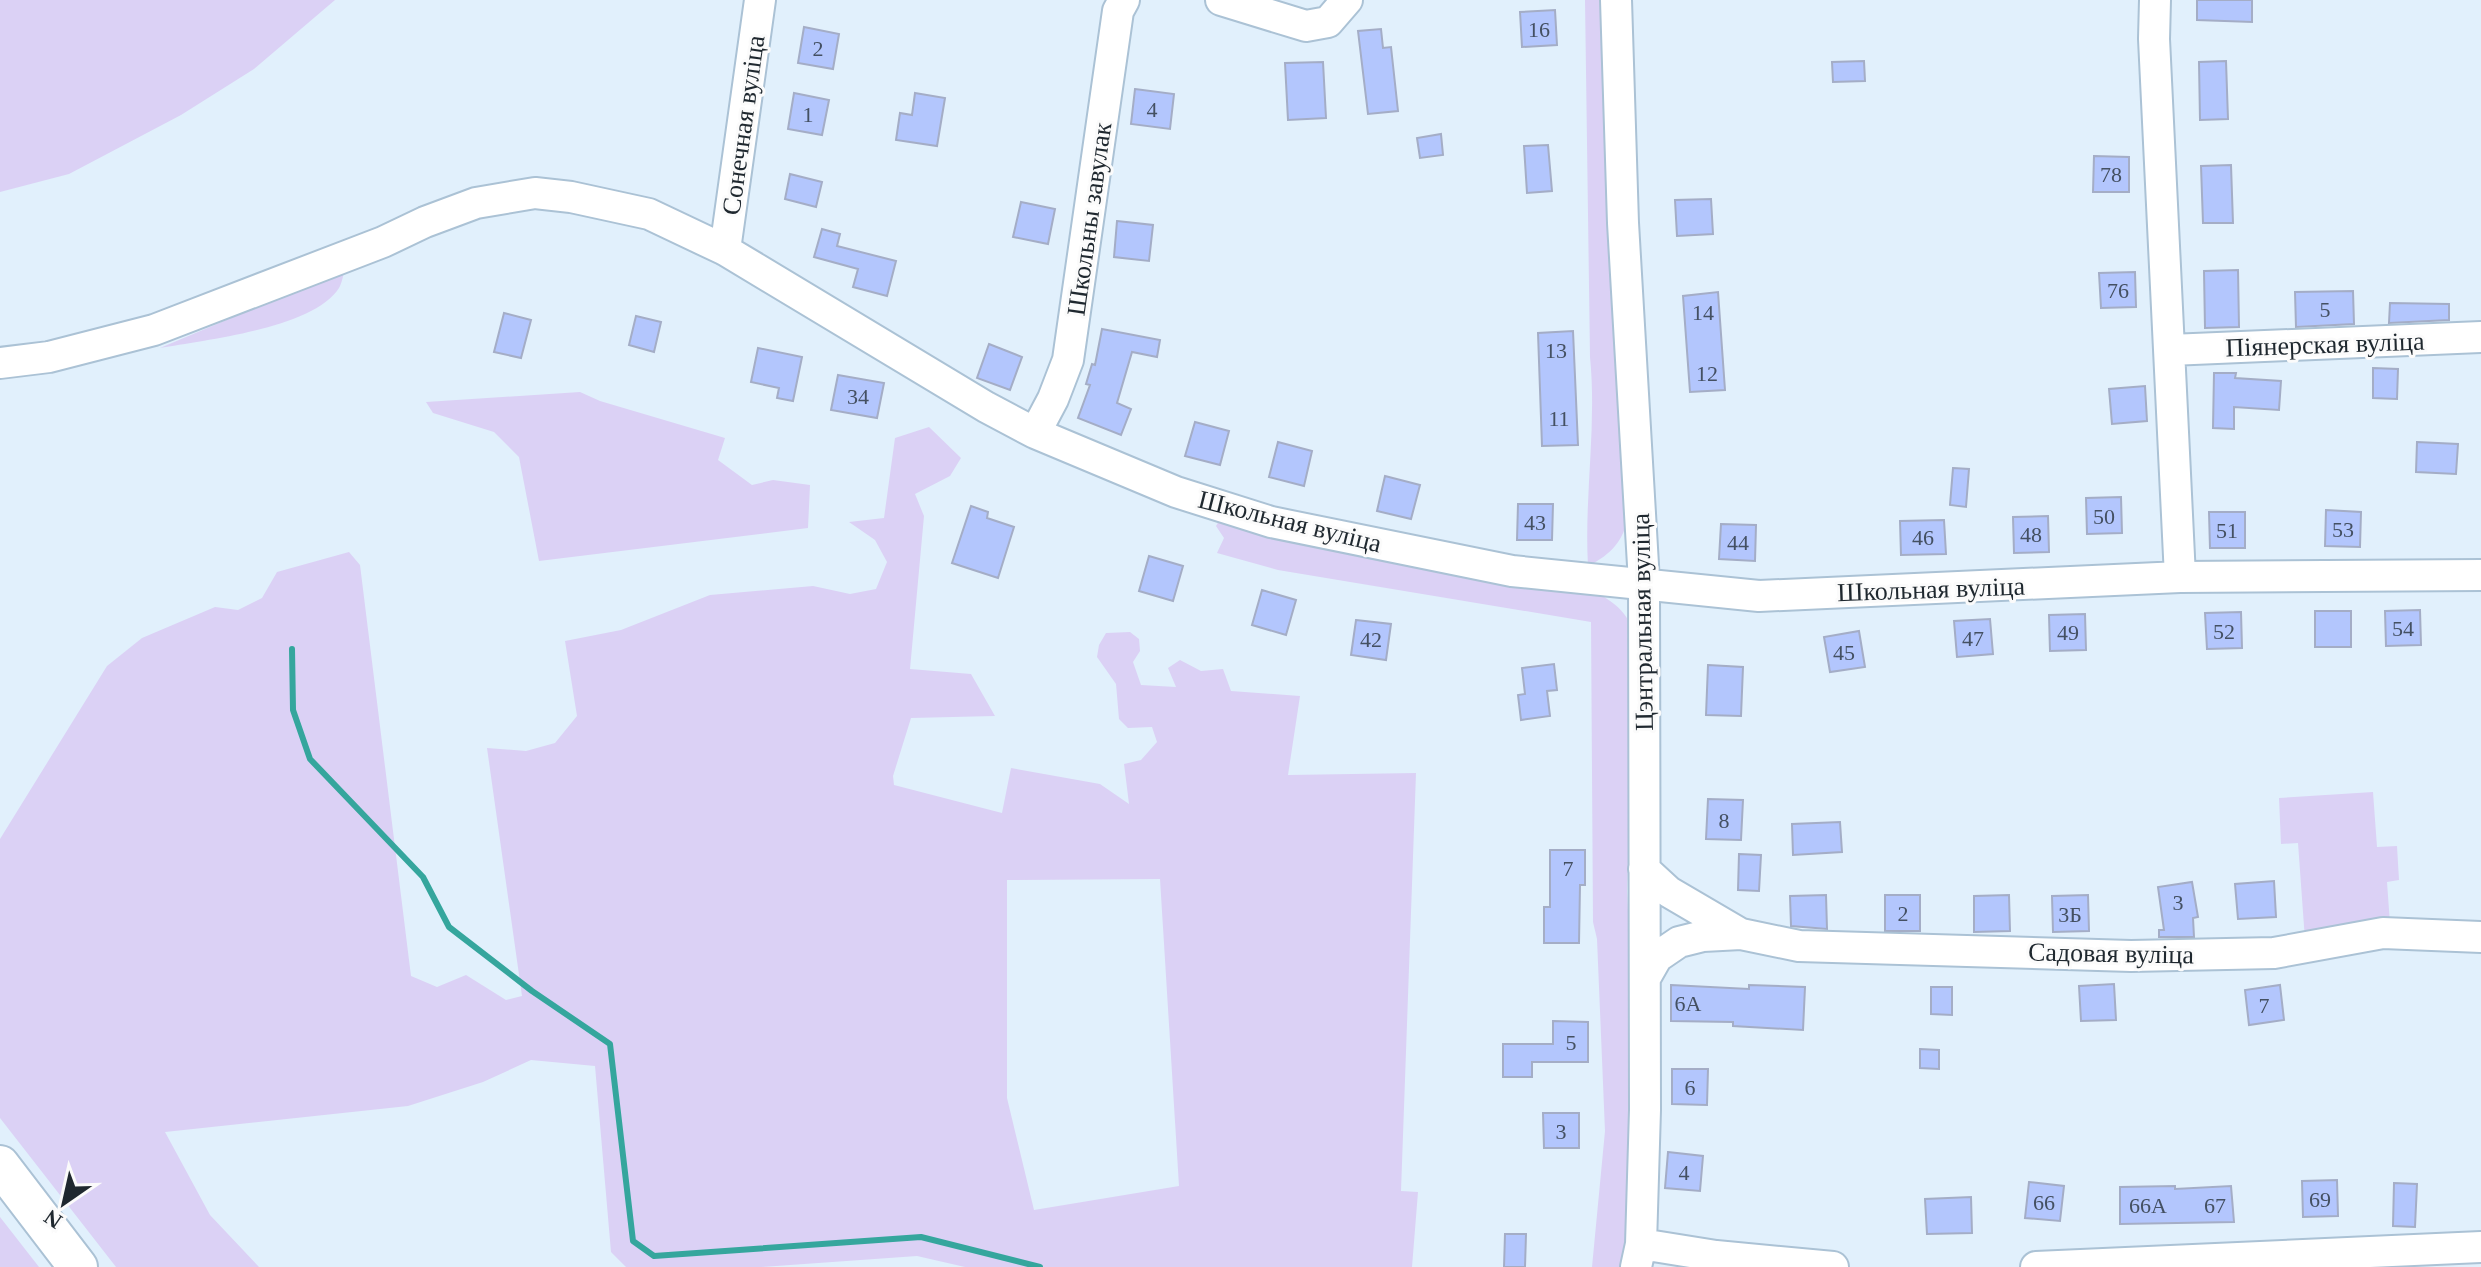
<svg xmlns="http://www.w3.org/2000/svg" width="2481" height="1267" viewBox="0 0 2481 1267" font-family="'Times New Roman',serif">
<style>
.green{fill:#dbd1f5;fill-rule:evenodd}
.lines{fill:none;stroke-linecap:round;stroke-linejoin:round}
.stream{stroke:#35a69d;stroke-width:6}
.building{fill:#b3c6fd;stroke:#a4adc6;stroke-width:2}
.minor-casing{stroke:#abc2d5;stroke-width:34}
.major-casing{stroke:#abc2d5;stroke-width:42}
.minor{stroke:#fff;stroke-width:30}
.major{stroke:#fff;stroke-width:38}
.labels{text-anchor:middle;stroke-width:6;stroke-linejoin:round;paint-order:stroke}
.number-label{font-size:22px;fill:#445062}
.street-label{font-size:26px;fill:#1f282f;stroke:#fbfbfb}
</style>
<rect width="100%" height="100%" fill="#e1f0fc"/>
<path class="green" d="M0,0H335L254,69L181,115L69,174L0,192Z
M1585,0H1606L1629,515C1623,541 1612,554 1588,566C1584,496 1597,427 1590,357Z
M345,270C343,275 342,283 339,288C314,328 205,340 160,348Z
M580,392L600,401L725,438L718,460L752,485L773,480L810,485L808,528L539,561L519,457L494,432L433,413L426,402Z
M929,427L961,458L950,476L915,494L924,516L910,669L971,674L995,716L911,718L893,776L894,785L1002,813L1011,768L1100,784L1129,804L1124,764L1141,760L1157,742L1152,727L1128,728L1119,719L1116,684L1097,657L1099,645L1106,633L1130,632L1139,639L1140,651L1133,662L1141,685L1176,687L1168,668L1180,660L1201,671L1223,669L1231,691L1300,696L1288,775L1416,773L1401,1191L1418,1192L1412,1267H965L917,1256L762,1267H626L611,1252L595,1066L531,1060L483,1082L408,1106L165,1132L210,1215L259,1267H116L0,1118V839L107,666L142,638L215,607L238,610L262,598L277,572L349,552L360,565L411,976L437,987L466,975L506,1000L522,996L487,748L526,751L555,743L577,716L565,641L621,630L710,595L813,586L850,594L876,589L887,562L875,540L849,522L884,518L895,438ZM1160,879L1179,1186L1034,1210L1007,1098V880Z
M1222,516L1601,595C1629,612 1634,625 1637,657L1627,890L1631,968L1632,1146L1626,1267H1592L1605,1131L1597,939L1593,922L1591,622L1278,570L1217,553L1224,538L1216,526Z
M2373,792L2377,847L2397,846L2399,880L2387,882L2390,924L2305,940L2298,843L2281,844L2279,798Z
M0,1217L39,1267H0Z"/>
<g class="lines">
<path class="stream" d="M292,649L293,710L310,759L423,877L449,927L532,991L610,1044L633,1241L654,1256L921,1237L1040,1267"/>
</g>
<path class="building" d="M2197,0H2252V22L2197,20Z
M1555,10L1557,45L1522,47L1520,12Z
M804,27L839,34L833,69L798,63Z
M1381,29L1383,48L1391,47L1398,111L1368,114L1358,31Z
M1864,61L1865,81L1833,82L1832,62Z
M2226,61L2228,119L2200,120L2199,62Z
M1323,62L1326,118L1288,120L1285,63Z
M1135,89L1174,94L1170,129L1131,124Z
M794,93L829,100L822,135L788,129Z
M915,93L945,98L937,146L896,140L900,113L912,115Z
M1441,134L1443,155L1420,158L1417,138Z
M1548,145L1552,191L1527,193L1524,146Z
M2094,156L2129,157V192H2093Z
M2231,165L2233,223H2203L2201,166Z
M790,174L822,182L816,207L785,199Z
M1711,199L1713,234L1677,236L1675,200Z
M1021,202L1055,209L1048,244L1013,237Z
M1117,221L1153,225L1149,261L1114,257Z
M822,229L840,234L837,246L896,261L887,296L853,287L858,269L814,257Z
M2238,270L2239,327L2205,328L2204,271Z
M2135,272L2136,307L2101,308L2099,273Z
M2353,291L2354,324L2296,327L2295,292Z
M1718,292L1725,390L1690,392L1683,296Z
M2390,303L2449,304V320L2389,323Z
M504,313L531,320L521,358L494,352Z
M636,316L661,322L654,352L629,345Z
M1102,329L1160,340L1157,357L1132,352L1117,403L1131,409L1121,435L1078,418L1090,385L1086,384L1092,364L1095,365Z
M1573,331L1578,445L1542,446L1538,333Z
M989,344L1022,357L1010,390L977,378Z
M758,348L802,357L793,401L777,398L779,388L751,382Z
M2373,368L2398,369L2397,399L2373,398Z
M2214,373H2236L2235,378L2281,381L2279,410L2234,407V429L2213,428Z
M838,375L884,383L877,418L831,410Z
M2145,386L2147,421L2112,424L2109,389Z
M1195,422L1229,431L1220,465L1185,456Z
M1278,442L1312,451L1304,486L1269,477Z
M2417,442L2458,444L2456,474L2416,472Z
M1953,468L1969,469L1966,507L1950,505Z
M1385,476L1420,485L1411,519L1377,511Z
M2121,497L2122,533L2087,534L2086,498Z
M1518,504H1553L1552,540H1517Z
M971,506L988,512L987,518L1014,527L998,578L952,563Z
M2326,510L2361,512L2360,547L2325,546Z
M2209,512H2245V548H2210Z
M2048,516L2049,552L2014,553L2013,517Z
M1944,520L1946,554L1901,555L1900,521Z
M1721,524L1756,525L1755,561L1719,559Z
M1149,556L1183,566L1173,601L1139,591Z
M1262,590L1296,600L1286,635L1252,625Z
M2420,610L2421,645L2386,646L2385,611Z
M2315,611H2351V647H2315Z
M2241,612L2242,648L2207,649L2205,613Z
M2085,614L2086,650L2050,651L2049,615Z
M1990,619L1993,654L1957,657L1954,621Z
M1356,620L1391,624L1386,660L1351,655Z
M1859,631L1865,667L1830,672L1824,637Z
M1554,664L1557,690L1547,691L1550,716L1521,720L1518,695L1525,694L1522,668Z
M1708,665L1743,667L1741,716L1706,715Z
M1708,799L1743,800L1741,840L1706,839Z
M1840,822L1842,852L1793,855L1792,824Z
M1550,850H1585V885H1580L1579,943H1544V907H1550Z
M1739,854L1761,855L1759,891L1738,890Z
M2274,881L2276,917L2238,919L2235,884Z
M2192,882L2198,917L2193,918L2194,937H2159V930H2164L2158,887Z
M1826,895L1827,929L1791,926L1790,896Z
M1885,895H1920V931H1885Z
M2009,895L2010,931L1974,932V896Z
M2088,895L2089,931L2053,932L2052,896Z
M2114,984L2116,1020L2081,1021L2079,986Z
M1671,985L1749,989V985L1805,987L1803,1030L1733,1026V1022L1671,1021Z
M2280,985L2284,1020L2249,1025L2245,990Z
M1931,987H1952V1015L1931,1014Z
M1553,1021L1588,1022V1062H1532V1077H1503V1044H1553Z
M1920,1049L1939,1050V1069L1920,1068Z
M1672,1069H1708L1707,1105L1672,1104Z
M1543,1113H1579V1148H1544Z
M1668,1152L1703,1156L1700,1191L1665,1188Z
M2337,1180L2338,1216L2303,1217L2302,1181Z
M2029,1182L2064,1186L2060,1221L2025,1218Z
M2394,1183L2417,1184L2415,1227L2393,1226Z
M2175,1186V1189L2231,1186L2234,1222L2120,1224V1187Z
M1971,1197L1972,1233L1927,1234L1925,1199Z
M1505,1234H1526L1525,1267H1504Z"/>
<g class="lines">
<g class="minor-casing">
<path id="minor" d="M1221,0L1306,26L1328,22L1347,0
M1616,0L1623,223L1644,582L1645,1110L1641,1244L1636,1267
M2155,0L2154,39L2180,577
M725,250L760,0
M2170,350L2481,337
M0,363L49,357L154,330L383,242L425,222L476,203L535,193L571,197L649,214L725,250L986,407L1035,433L1176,492L1271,522L1512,571L1759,596L2180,577L2481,575
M1035,433L1053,399L1068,360L1118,11L1124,0
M1644,869L1669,892L1739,933
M1645,978L1657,957L1679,942L1703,936L1741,934L1799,946L2131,956L2274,953L2383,933L2481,937
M1641,1244L1716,1256L1833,1267
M2036,1267L2481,1247"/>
</g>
<g class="major-casing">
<path id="major" d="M0,1165L78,1267"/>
</g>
<use href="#minor" class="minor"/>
<use href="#major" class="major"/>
</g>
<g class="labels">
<g class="number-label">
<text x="1539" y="37">16</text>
<text x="818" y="56">2</text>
<text x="1152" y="117">4</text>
<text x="808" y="122">1</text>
<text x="2111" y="182">78</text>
<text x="2118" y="298">76</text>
<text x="2325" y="317">5</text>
<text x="1703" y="320">14</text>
<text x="1556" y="358">13</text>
<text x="1707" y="381">12</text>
<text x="858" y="404">34</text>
<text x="1559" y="426">11</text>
<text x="2104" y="524">50</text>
<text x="1535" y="530">43</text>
<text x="2343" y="537">53</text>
<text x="2227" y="538">51</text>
<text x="2031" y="542">48</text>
<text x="1923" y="545">46</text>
<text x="1738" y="550">44</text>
<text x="2403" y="636">54</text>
<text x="2224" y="639">52</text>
<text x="2068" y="640">49</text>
<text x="1973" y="646">47</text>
<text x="1371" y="647">42</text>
<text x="1844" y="660">45</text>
<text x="1724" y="828">8</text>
<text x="1568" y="876">7</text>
<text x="2178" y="910">3</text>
<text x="1903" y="921">2</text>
<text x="2070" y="922">3Б</text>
<text x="1688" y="1011">6А</text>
<text x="2264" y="1013">7</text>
<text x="1571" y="1050">5</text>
<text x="1690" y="1095">6</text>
<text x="1561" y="1139">3</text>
<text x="1684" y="1180">4</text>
<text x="2320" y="1207">69</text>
<text x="2044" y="1210">66</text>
<text x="2148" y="1213">66А</text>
<text x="2215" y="1213">67</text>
</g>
<g class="street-label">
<text transform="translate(743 125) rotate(-82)" y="9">Сонечная вуліца</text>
<text transform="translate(1089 219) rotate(-82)" y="9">Школьны завулак</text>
<text transform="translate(2325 344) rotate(-2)" y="9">Піянерская вуліца</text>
<text transform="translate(1290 521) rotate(14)" y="9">Школьная вуліца</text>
<text transform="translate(1931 589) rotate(-2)" y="9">Школьная вуліца</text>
<text transform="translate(1642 622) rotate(-91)" y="9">Цэнтральная вуліца</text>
<text transform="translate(2111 953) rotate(1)" y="9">Садовая вуліца</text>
</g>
</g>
<g transform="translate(64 1203) rotate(214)" stroke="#fbfbfb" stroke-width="6" paint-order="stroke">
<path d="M0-6L14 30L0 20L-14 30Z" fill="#1f282f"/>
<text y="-12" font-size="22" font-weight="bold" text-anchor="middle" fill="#1f282f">N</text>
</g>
</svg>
